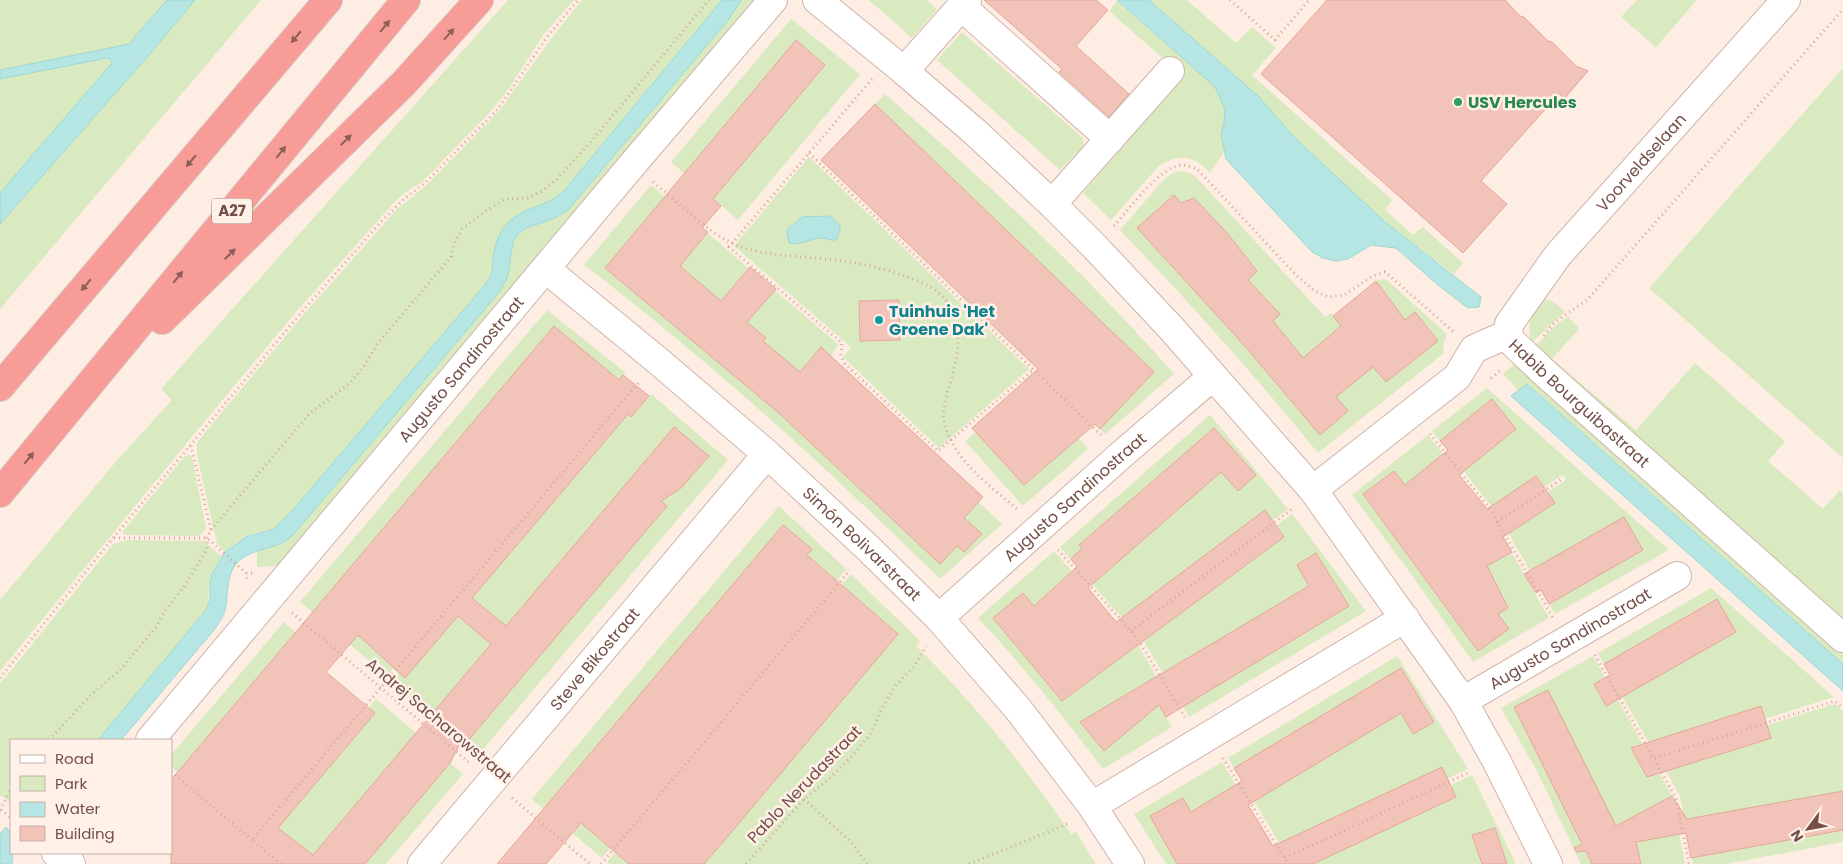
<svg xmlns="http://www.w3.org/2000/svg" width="1843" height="864" viewBox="0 0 1843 864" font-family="Poppins,sans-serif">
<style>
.green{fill:#daeac0}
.water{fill:#b6e6e3;stroke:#9cd8d5}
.building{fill:#f2c4b9;stroke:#e5a699;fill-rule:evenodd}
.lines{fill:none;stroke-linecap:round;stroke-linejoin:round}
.street-casing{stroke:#d0b4ab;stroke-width:30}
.highway-casing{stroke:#d8cecc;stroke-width:30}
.path{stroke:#d7a79c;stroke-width:3;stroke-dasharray:1 4;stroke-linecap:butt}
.street{stroke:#fff;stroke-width:28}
.highway{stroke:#f89c97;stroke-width:28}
.oneway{fill:#8e5e58}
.leisure-dot{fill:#2e9e5b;stroke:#fff1e8;stroke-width:2}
.culture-dot{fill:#0f9aa8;stroke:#fff1e8;stroke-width:2}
.labels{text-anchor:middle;stroke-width:5;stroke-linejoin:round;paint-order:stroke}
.shield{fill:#fff1e8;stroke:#9e8078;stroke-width:1}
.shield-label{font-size:15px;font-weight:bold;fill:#744f48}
.leisure-label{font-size:16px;font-weight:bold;fill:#27864d;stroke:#fff1e8;text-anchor:start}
.street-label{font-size:16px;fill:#744f48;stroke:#fff1e8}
.culture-label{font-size:16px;font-weight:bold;fill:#0d838f;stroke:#fff1e8;text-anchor:start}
</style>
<rect width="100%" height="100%" fill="#fdede2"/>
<path class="green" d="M0,0H167L129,44L0,70Z
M195,0H261L0,309V224L149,55Z
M508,0H574L544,34L507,91L492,110L423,181L399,197L296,312L200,427L0,671V600L119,458L172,400L161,389Z
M582,0H722L563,192L549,202L514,217L494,252L491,276L484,286L292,511L274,529L255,533L237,542L225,552L217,544L197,455V444L199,440L304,314L383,225L397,209L428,184L500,110L551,39Z
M741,0H763L279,566L257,567V551L293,535L508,276C509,266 509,255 512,245C518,227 539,224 554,218C559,216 564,212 568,210Z
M869,0H927L937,9L912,38Z
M1149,0H1187L1236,43L1252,27L1276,48L1252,75L1392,200L1385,210L1413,235L1423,227L1463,263L1454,274L1385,222L1296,139L1259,97Z
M1637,0H1697L1656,47L1621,17Z
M1117,1L1215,87L1225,110L1224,123L1221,134L1224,152L1210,173C1193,155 1179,153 1158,167L1111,220L1083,193L1184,77L1109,11Z
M791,19L860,74L738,220L671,162Z
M962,32L1083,138L1084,145L1060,170L937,60Z
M107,58L112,61L111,67L0,193V79Z
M1843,68V458L1649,288Z
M885,94C986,182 1086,273 1174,374L1105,434L913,249L917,245L825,156Z
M809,157L1029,369L939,448L843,357L851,347L734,246Z
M1178,171L1190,173L1196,177L1325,317L1331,313L1333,315L1378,280L1383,279L1388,281L1447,334L1443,345L1444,353L1318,453C1255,375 1189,302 1120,230L1166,177Z
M651,185L839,345L831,355L832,364L1002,524L940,579C827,468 710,361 584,265Z
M1542,299C1552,298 1558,306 1565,312L1531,343C1527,324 1531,314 1542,299Z
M547,310L626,373L623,375L616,404L387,676L300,602Z
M1568,316L1579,329L1552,359L1636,430L1695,363L1785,442L1768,461L1823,509L1840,490L1843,493V623L1534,347L1556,325Z
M1517,362L1843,652V664L1528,384L1519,391L1503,374Z
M1032,384L1088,449L1023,506L965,441Z
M1487,388L1668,549L1667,551L1555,614L1502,522L1566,480L1563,475L1499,516L1432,431Z
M651,394L728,460L479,754L392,680L621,408L631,416Z
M1210,415L1288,509L1130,627L1060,547Z
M1428,435L1488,511L1549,618L1473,662L1408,570L1352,495Z
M189,455L192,457L206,528L203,533L198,536L126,535L123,534V531L185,456Z
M779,506L846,569L602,858L532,799Z
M1292,514L1366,611L1189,717L1137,630Z
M128,540L204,541L222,557C217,565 211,573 210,582C208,592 209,601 207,610L98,740H11V803L0,795V684L113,544Z
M1054,551L1139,647L1169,698L1159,705L1172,727L1103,769C1064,717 1023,666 978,618Z
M851,574L920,641L916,646C974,703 1025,767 1071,834L1076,832L1096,864H609L607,862Z
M1711,588L1834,697L1655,754L1598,653Z
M284,622L296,633L178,772L171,767V755Z
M1397,656L1468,769L1286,854L1228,758Z
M1593,656L1672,796L1685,864H1581L1537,771L1501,708Z
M376,699L416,733L313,855L257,840Z
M1835,704L1843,711V842L1726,864H1693L1680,796L1659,759Z
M1222,762L1283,864H1166L1134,814Z
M450,763L463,774L386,864H363Z
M1472,775L1516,864H1293Z"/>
<path class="water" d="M167,0H195L149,55L0,224V193L112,63L110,59L107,58L0,79V70L129,44Z
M722,0H741L729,19L568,210L555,218L526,228L518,234L513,242L511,253L508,276L500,291L293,535C277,550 257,547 241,559C225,572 229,592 225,610C224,617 218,624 214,630L121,740H98L206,610L210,599V584L212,574L225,552L246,537L274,529L292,511L484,286C486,283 489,279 491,276C493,269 492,260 494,253C495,243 500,232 506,225C521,207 547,207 563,192Z
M1117,0H1149L1259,97L1296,139L1385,222L1481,297L1479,307L1468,308L1438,285L1396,248L1371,245L1348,259L1336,261L1323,258L1312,252L1226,159L1221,134L1224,123L1225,110L1215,87Z
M829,216L840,225V230L836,240C830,241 825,237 819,238C809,239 799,246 789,243L787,233L788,229L802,217Z
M1527,384L1843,664V691L1511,396Z
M6,827L11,833V853H13L12,864H0V834Z"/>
<path class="building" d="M984,0H1096L1108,10L1076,46L1129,94L1109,117L1059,72L1062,69Z
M1327,0H1505L1520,16L1524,17L1548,41L1552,42L1576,66L1588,71L1564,99L1559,94L1481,181L1507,204L1463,253L1261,74Z
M796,40L825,65L713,199L721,206L702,228L708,232L680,266L721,301L750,267L776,289L747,322L766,338L763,341L800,372L821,347L983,497L964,518L982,534L964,552L957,546L940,564L780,414L605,268Z
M875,104L1154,372L1100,429L1095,424L1024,485L972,428L1038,369L821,160Z
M1174,195L1181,203L1194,198L1228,234L1257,271L1248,280L1280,314L1273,321L1303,358L1341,326L1333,316L1376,281L1405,320L1415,312L1438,341L1386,382L1373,367L1336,397L1348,411L1320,435L1243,344L1137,228Z
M899,300L900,340L860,341L859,301Z
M554,326L619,380L623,375L649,396L631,417L628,414L472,598L506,626L674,427L709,456L681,488L661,501L667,506L466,743L462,739L450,763L365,864H171V780ZM458,616L491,644L313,855L278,828L375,713L326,672L358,635L405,678Z
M1492,399L1516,429L1459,475L1487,509L1536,476L1555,503L1503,537L1512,552L1487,566L1508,608L1498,614L1509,629L1478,651L1363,494L1394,471L1405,485L1448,450L1440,441Z
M1214,428L1256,475L1238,491L1221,472L1088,588L1116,622L1265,510L1284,537L1062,701L993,618L1023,593L1034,606L1077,567L1071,559L1082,548L1079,545Z
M1624,517L1643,550L1549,604L1541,590L1536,593L1524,574Z
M783,525L812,549L807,555L898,634L723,842L704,864H629L581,823L546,864H497Z
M1316,553L1349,606L1166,717L1159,705L1104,751L1080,722L1309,586L1297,565Z
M1717,599L1736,632L1606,706L1594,684L1610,675L1604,664Z
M1401,668L1434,722L1413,734L1401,713L1248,805L1273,846L1442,767L1456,797L1313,864H1177L1150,816L1183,798L1191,812L1242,781L1234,768Z
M1548,690L1616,826L1672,796L1687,819L1843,791V830L1691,858L1686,833L1636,842L1641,864H1592L1586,851L1576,852L1574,848L1582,844L1514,707Z
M1761,706L1771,738L1756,743L1647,777L1631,748Z
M1495,828L1507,864H1482L1472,835Z"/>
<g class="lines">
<g class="street-casing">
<g id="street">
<path d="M817,0L904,71L975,132L1052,204L1095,247L1171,328L1313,490L1463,701L1496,760L1548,864"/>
<path d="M961,6L1110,139"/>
<path d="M904,71L967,0"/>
<path d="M1052,204L1170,71"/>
<path id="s1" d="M546,269L657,360L767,454L868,548L939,618L1018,709L1092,806L1130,864"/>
<path id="s2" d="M1508,334L1512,342L1547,375L1843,638"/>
<path id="s3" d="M1508,334L1509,324L1558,255L1786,0"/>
<path d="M1313,490L1457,377L1474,349L1508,334"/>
<path id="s4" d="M939,618L1121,455L1213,376"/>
<path id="s5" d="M1463,701L1677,576"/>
<path id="s6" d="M150,740L632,165L773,0"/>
<path d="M1092,806L1405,618"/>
<path d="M56,853L71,864"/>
<path id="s7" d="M422,864L767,454"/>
</g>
</g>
<g class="highway-casing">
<path id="highway" d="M162,320L404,83L479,0
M0,387L328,0
M0,493L406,0"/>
</g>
<path class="path" d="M1230,0L1275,40L1309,0
M872,79L729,247L842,343L841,355L844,363L938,451L1033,370
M809,153L1101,435
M653,182C678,202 712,237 741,247C769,256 798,256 827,259C854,262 880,267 905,276C916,280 930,285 939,293C966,318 959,353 950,384C946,398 941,411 945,425C955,462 991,486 1018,510
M1114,226C1129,209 1160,166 1183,165C1188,165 1194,168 1198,170L1296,275L1315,291L1329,297L1344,295L1373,276L1385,272L1454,332
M1544,336L1554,323L1588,299L1843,9
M1491,378L1502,369
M1430,434L1490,509L1553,618
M1497,522L1562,479
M211,530L309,414L350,383L364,366L378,343L451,257L454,244L462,229L486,211L505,199L528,198L542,191L557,179L590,143L709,0
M114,538H207L246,573L247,581
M1058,550L1131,631L1142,646L1185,717
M246,573H254
M292,613L471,764
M1131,631L1292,509
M1595,655L1676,798L1689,864
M0,678L113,538L300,314L379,224L403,200L426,182L498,109L547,37L578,0
M49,740L91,695L120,670L156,627L165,611L184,587L207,549V538L211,530L191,446
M1223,758L1288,864
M1655,758L1835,701L1843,708
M171,772L252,840
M512,798L590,864
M804,799L853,844L867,864
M0,810L11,789
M1,810L11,818
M1285,858L1470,772
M281,864L252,840L639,382
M601,864L850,570
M746,864L804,799L830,778L853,755L871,733L880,712L895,686L914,667L926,646
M969,864L1070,823"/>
<use href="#street" class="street"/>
<use href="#highway" class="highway"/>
</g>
<defs><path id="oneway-solid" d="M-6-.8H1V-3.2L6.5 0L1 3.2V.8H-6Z" transform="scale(1.25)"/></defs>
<g class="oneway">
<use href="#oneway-solid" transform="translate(385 26) rotate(-51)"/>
<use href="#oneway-solid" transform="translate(449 34) rotate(-48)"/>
<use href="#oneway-solid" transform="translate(296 37) rotate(130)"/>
<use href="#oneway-solid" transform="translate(346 140) rotate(-44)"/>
<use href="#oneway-solid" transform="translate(281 152) rotate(-51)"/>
<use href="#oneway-solid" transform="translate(191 161) rotate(130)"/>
<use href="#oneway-solid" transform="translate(230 254) rotate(-44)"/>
<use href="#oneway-solid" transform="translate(178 277) rotate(-51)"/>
<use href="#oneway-solid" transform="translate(86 285) rotate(130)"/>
<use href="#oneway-solid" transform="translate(29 458) rotate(-51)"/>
</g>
<circle class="leisure-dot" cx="1458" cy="102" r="5"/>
<circle class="culture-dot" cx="879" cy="320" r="5"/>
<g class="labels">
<rect class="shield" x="212" y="198.5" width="40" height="25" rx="4"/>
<g class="shield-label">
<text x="232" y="216">A27</text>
</g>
<g class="leisure-label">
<text x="1468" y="108">USV Hercules</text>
</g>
<g class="street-label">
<text dy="6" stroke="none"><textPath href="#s3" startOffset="219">Voorveldselaan</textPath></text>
<text dy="6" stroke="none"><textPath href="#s6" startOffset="484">Augusto Sandinostraat</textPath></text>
<text dy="6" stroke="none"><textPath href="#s2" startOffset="100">Habib Bourguibastraat</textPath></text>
<text dy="6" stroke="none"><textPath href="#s4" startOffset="182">Augusto Sandinostraat</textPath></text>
<text dy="6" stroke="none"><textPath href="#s1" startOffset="419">Simón Bolivarstraat</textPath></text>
<text dy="6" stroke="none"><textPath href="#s5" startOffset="124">Augusto Sandinostraat</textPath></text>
<text dy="6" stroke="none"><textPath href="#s7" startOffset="268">Steve Bikostraat</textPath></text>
<text transform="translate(439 720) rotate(40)" y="6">Andrej Sacharowstraat</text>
<text transform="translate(804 784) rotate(-46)" y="6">Pablo Nerudastraat</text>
</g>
<g class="culture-label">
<text x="889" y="317">Tuinhuis 'Het<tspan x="889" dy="18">Groene Dak'</tspan></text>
</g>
</g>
<rect x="10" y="739" width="162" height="115" fill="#fff1e8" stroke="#c7b0a8"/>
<rect x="20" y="755" width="25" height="8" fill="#ffffff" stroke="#c7b0a8"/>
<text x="55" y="764" font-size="15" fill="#744f48">Road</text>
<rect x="20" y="776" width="25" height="15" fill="#daeac0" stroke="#c7b0a8"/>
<text x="55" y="789" font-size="15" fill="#744f48">Park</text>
<rect x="20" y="802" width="25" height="15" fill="#b6e6e3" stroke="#c7b0a8"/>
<text x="55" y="814" font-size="15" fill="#744f48">Water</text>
<rect x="20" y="826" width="25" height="15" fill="#f2c4b9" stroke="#c7b0a8"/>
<text x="55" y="839" font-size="15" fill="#744f48">Building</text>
<g transform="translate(1808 829) rotate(238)" stroke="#fff1e8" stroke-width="4" paint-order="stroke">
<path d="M0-4L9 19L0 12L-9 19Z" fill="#744f48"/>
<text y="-8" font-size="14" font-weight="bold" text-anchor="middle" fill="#744f48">N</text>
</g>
</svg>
